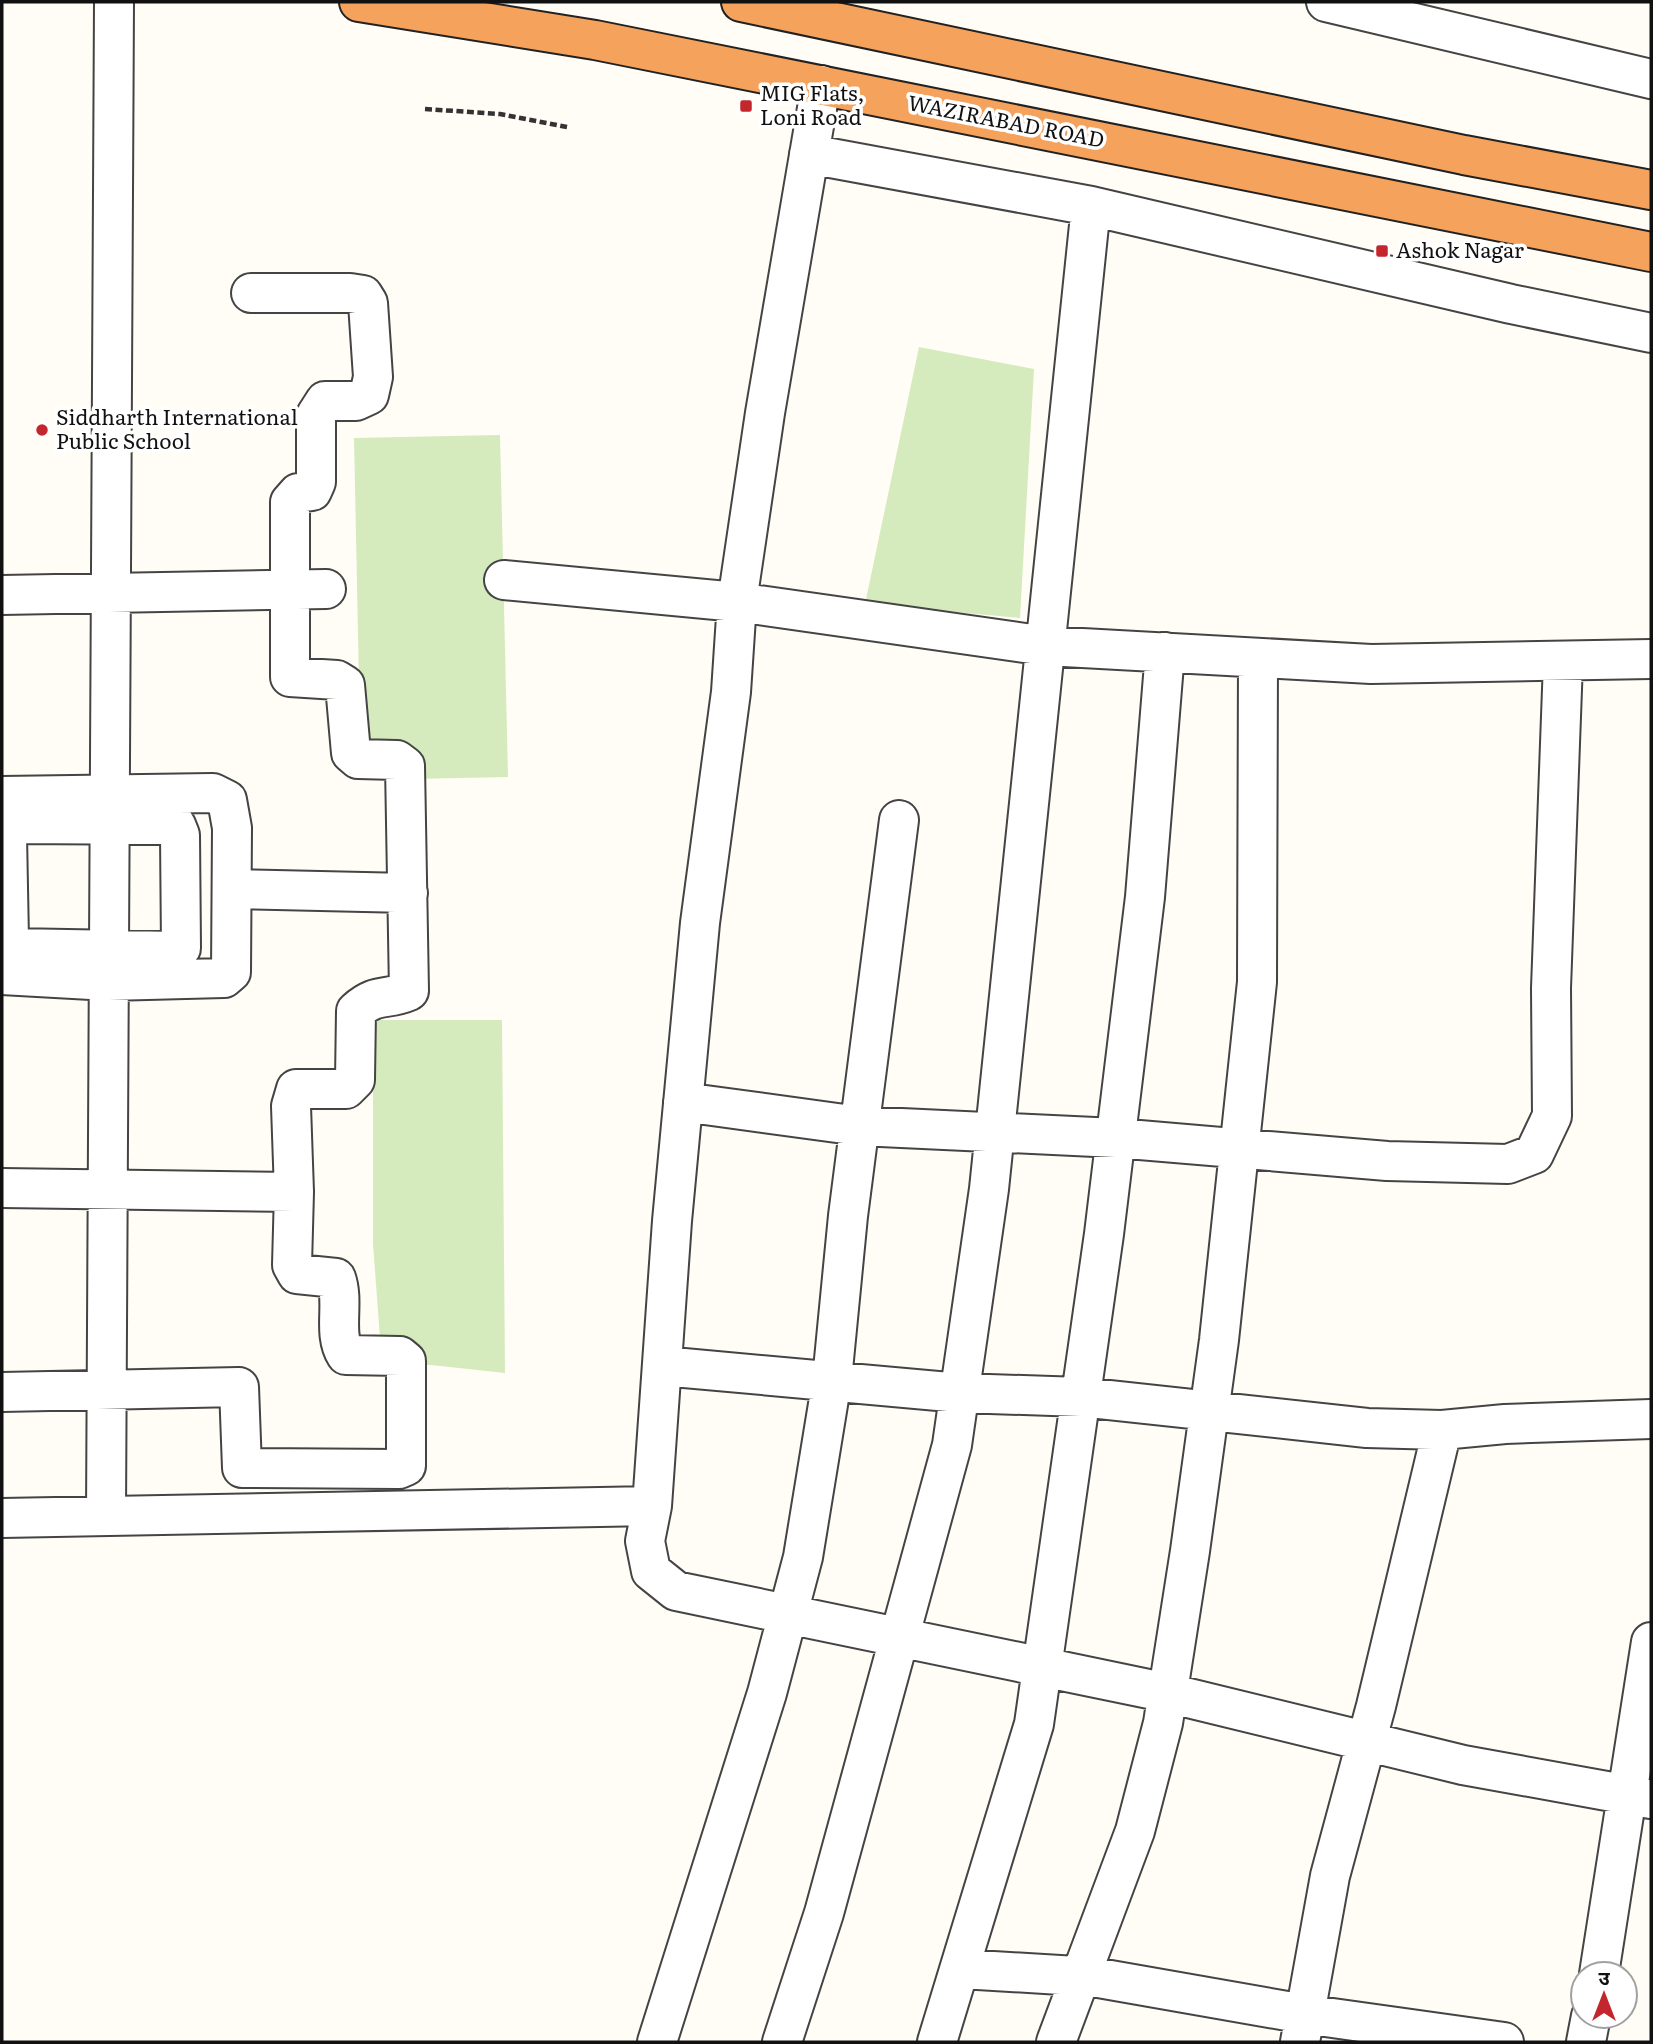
<svg xmlns="http://www.w3.org/2000/svg" width="1653" height="2044" viewBox="0 0 1653 2044" font-family="Literata,'Noto Sans Devanagari',serif">
<style>
.green{fill:#d5ebbd}
.lines{fill:none;stroke-linecap:round;stroke-linejoin:round}
.minor-casing{stroke:#444;stroke-width:42}
.highway-casing{stroke:#222;stroke-width:42}
.path{stroke:#333;stroke-width:4.5;stroke-dasharray:7 3.5;stroke-linecap:butt}
.minor{stroke:#fff;stroke-width:38}
.highway{stroke:#f5a25d;stroke-width:38}
.poi-dot{fill:#c4262e;stroke:#fff;stroke-width:2.5}
.labels{text-anchor:middle;stroke-width:7;stroke-linejoin:round;paint-order:stroke}
.poi-label{font-size:21px;fill:#111;stroke:#fff;text-anchor:start}
.street-label{font-size:21px;fill:#111;stroke:#fff}
</style>
<rect width="100%" height="100%" fill="#fffdf5"/>
<path class="green" d="M919,347L1034,369L1020,618L865,604Z
M500,435L508,777L361,780L354,438Z
M367,1020H502L505,1373L431,1365H382L373,1244V1062Z"/>
<g class="lines">
<g class="minor-casing">
<path id="minor" d="M1326,2L1651,79
M809,154L1091,206L1511,304L1651,333
M504,580L737,602L1046,646L1371,664L1651,659
M2,595L326,589
M2,796L213,793L227,800L232,828L231,972L224,978L109,981L2,975
M15,824L176,825L180,835L181,948L176,951L13,948L9,940L7,835L8,827Z
M232,889L408,893
M683,1102L859,1126L1116,1138L1387,1161L1508,1164L1534,1154L1552,1116L1551,988L1563,662
M2,1188L294,1192L291,1106L296,1089H346L355,1080L356,1011C377,992 386,1001 409,991L405,766L397,760L358,759L351,753L345,685L337,680L290,677V502L298,493L312,491L316,482V415L325,401H356L369,395L373,377L368,303L363,295L350,293H251
M662,1366L960,1393L1081,1397L1367,1428L1442,1430
M2,1392L239,1387L242,1468L399,1469L406,1466V1361L400,1356L346,1355C332,1333 345,1303 336,1278L297,1274L292,1265L294,1192
M652,1506L645,1541L651,1571L676,1591L1168,1693L1463,1765L1651,1799
M106,1516L114,2
M2,1518L652,1506L672,1221L700,923L731,692L737,602L765,413L821,85
M961,1969L1093,1977L1304,2014L1504,2042
M1599,1974L1651,1642
M657,2042L767,1693L803,1557L832,1380L848,1216L899,820
M782,2042L824,1913L952,1445L989,1189L1091,206
M937,2042L1034,1724L1104,1234L1145,897L1165,652
M1056,2042L1135,1831L1163,1723L1190,1551L1219,1340L1257,982L1258,658
M1300,2042L1330,1876L1376,1706L1442,1430L1505,1424L1651,1419
M1586,2042L1591,2016"/>
</g>
<g class="highway-casing">
<path id="highway" d="M359,2L595,40L1651,252
M741,2L1464,155L1651,190"/>
</g>
<path class="path" d="M425,109L500,114L567,127"/>
<use href="#minor" class="minor"/>
<use href="#highway" class="highway"/>
</g>
<g class="poi-dot">
<rect x="739" y="99" width="14" height="14" rx="3.5"/>
<rect x="1375" y="244" width="14" height="14" rx="3.5"/>
<circle cx="42" cy="430" r="7"/>
</g>
<g class="labels">
<g class="poi-label">
<text x="760" y="101">MIG Flats,<tspan x="760" dy="24">Loni Road</tspan></text>
<text x="1396" y="258">Ashok Nagar</text>
<text x="56" y="425">Siddharth International<tspan x="56" dy="24">Public School</tspan></text>
</g>
<g class="street-label">
<text transform="translate(1006 122) rotate(11)" y="7">WAZIRABAD ROAD</text>
</g>
</g>
<rect width="1653" height="2044" fill="none" stroke="#111111" stroke-width="7"/>
<g transform="translate(1604 1995)"><circle r="33" fill="#ffffff" stroke="#a0a0a0" stroke-width="2"/>
<path d="M0-5L12 26L0 18L-12 26Z" fill="#c4262e"/>
<text y="-10" font-size="19" font-weight="bold" text-anchor="middle" fill="#111111">उ</text>
</g>
</svg>
